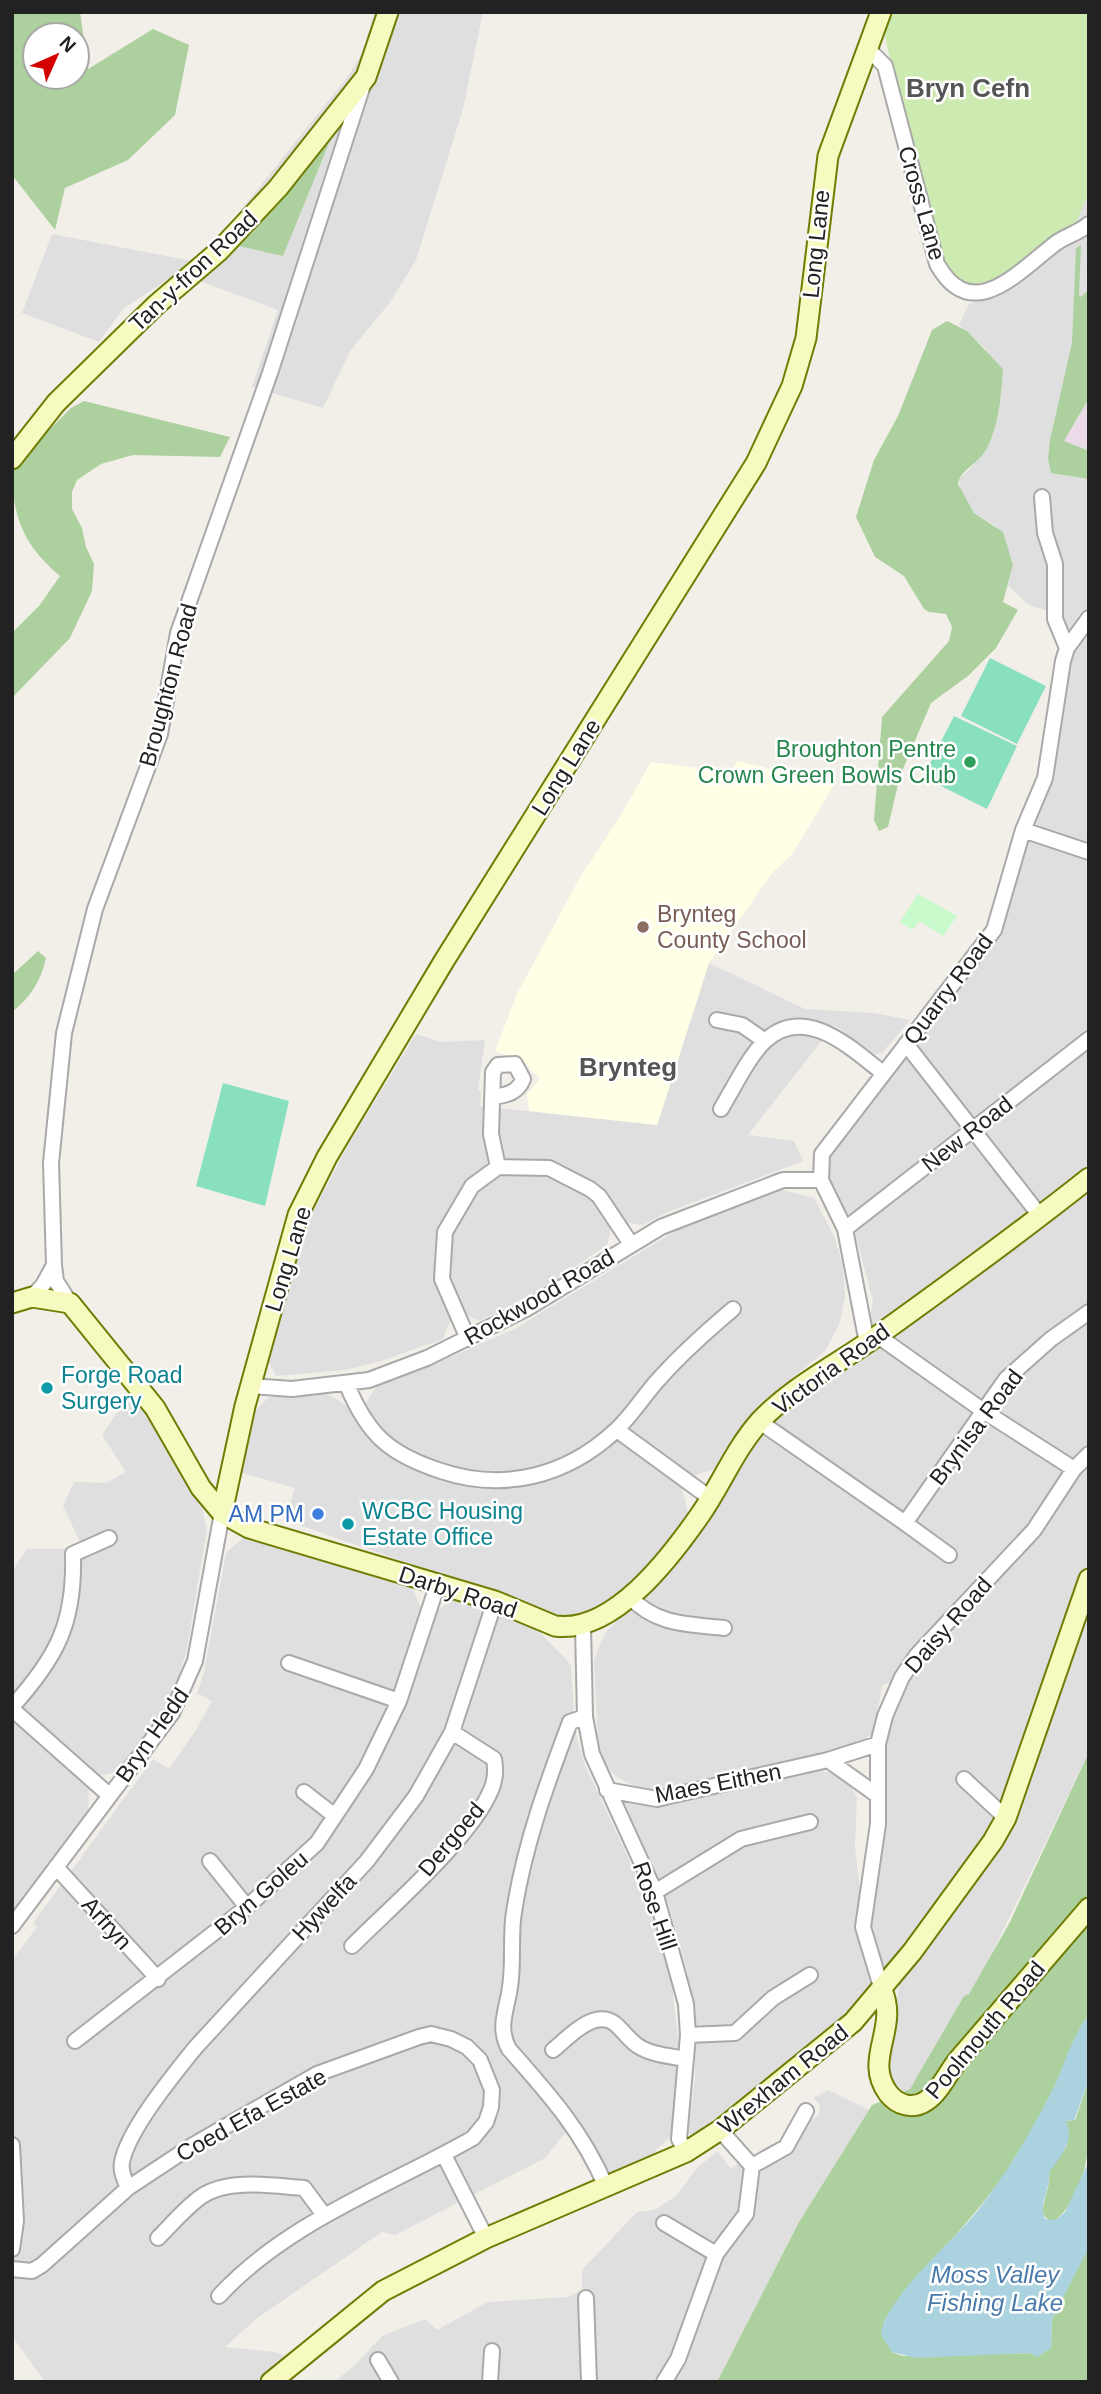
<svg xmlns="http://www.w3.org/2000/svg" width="1101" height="2394" viewBox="0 0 1101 2394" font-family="Helvetica,sans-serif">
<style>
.residential{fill:#e0dfdf}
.industrial{fill:#ebdbe8}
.education{fill:#ffffe5}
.grass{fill:#cdebb0}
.forest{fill:#add19e;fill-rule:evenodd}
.park{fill:#c8facc}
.pitch{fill:#88e0be}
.water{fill:#aad3df}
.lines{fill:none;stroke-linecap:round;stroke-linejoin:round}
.street-casing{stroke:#a9a9a9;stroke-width:18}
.secondary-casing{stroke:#707d05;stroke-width:23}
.street{stroke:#fff;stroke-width:14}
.secondary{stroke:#f7fabf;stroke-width:19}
.leisure-dot{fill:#2e9e5b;stroke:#fff;stroke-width:2.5}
.education-dot{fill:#8d6e63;stroke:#fff;stroke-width:2.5}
.culture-dot{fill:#0f9aa8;stroke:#fff;stroke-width:2.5}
.shop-dot{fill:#3f7fe0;stroke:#fff;stroke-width:2.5}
.labels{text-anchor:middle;stroke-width:5;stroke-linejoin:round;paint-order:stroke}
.street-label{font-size:23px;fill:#222;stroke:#fff}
.leisure-label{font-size:23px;fill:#27864d;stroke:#fff;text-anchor:end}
.education-label{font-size:23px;fill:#785e54;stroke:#fff;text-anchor:start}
.culture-label{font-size:23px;fill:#0d838f;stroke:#fff;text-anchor:start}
.shop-label{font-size:23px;fill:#366cbe;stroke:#fff;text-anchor:end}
.water-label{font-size:24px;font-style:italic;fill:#4a7aab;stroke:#fff}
.quarter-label{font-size:26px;font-weight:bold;fill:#555;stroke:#fff}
</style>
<rect width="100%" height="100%" fill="#f2efe9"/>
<path class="residential" d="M374,12H483L463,109L416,260L391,301L350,351L323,408L252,387L278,310L178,273L124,308L99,342L22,313L52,234L192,261L213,245L349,75L364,50Z
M1089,192V398L1064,441L1089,448V606L1068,637L1057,614L1029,605L1008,586L1013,565L1003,539L995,525L974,513L960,491L959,479L973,466L986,349L959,325L969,304L998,291L1068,242Z
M1089,630V1168L877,1331L869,1321L873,1301L853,1226L827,1173L829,1152L996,929L1072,653Z
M709,963L805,1009L873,1013L910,1020L882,1053L875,1054L834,1025L748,1135L794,1141L803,1161L663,1214L643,1225L624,1222L611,1230L607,1245L545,1287L480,1321L464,1314L450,1321L443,1339L381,1361L345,1370L276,1376L265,1356L309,1219L350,1142L416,1034L441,1042L485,1040L478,1089L481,1092L480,1106L657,1125Z
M1089,1184V1446L1076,1455L1063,1480L977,1588L895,1681L882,1685L874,1734L836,1751L654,1791L640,1789L616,1777L605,1764L598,1740L594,1661L600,1644L607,1631L644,1594L762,1428L812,1390L846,1370Z
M782,1190L814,1198L834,1236L843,1266L845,1297L839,1325L825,1351L771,1395L750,1417L715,1469L692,1476L682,1487L688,1514L651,1561L613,1600L595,1613L576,1618L558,1616L285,1520L295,1488L239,1472L250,1416L269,1397L324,1392L349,1407L365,1404L378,1384L421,1370L516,1328L682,1227Z
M133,1389L202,1509L207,1529L187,1648L177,1683L161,1713L117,1772L98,1776L89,1790L88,1812L12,1913L13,1570L27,1549H63L80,1542L63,1506L74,1482L106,1483L126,1472L102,1435Z
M1089,1461V1559L1042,1682L1004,1801L969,1862L888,1968L877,1970L866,1938L883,1742L907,1675Z
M246,1535L411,1585L421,1608L437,1610L456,1598L517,1618L537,1630L565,1658L571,1666L575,1730L584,1763L640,1883L670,1968L679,2047L678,2085L670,2137L655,2151L658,2157L610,2177L575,2121L545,2158L395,2235L382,2232L256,2319L225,2347L275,2352L289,2357L262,2382H45L12,2336V1960L37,1927L33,1923L153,1759L169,1769L196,1730L212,1701L197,1693L204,1673L226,1553Z
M1089,1611V1752L986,1966L910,2089L899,2094L882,2067L896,2015L899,1983L998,1852L1020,1812Z
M819,1771L833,1773L849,1784L857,1797L855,1846L860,1889L858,1924L872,1978L871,1989L832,2028L691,2137L688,2131L695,2080V2018L686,1967L668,1903L625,1803L628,1799L644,1805L668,1806Z
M828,2090L869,2110L799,2222L717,2382H334L355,2365L382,2336L425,2319L437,2330L488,2302L568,2297L582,2290V2270L637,2212L654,2210L675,2197L698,2167L718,2151L731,2169L740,2162L788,2152L810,2121L819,2114L820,2105L813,2098Z"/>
<path class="industrial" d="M1089,398V448L1063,442L1087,402Z"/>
<path class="education" d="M738,761L834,785L792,854L772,873L709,963L657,1125L529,1111L527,1094L540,1079L525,1063L495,1051L517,994L579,879L621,815L651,762L729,772Z"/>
<path class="grass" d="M889,12H1089V192L1076,223L998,279L970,285L956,282L944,266L891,63L883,28Z"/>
<path class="forest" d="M12,12H80L88,69L153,29L189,45L175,115L128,160L65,188L55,230L12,175ZM77,35V77H35V35Z
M336,126L283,256L239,246L255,230Z
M1081,245L1079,295L1081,297L1089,289V398L1064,441L1089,451V479L1051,473L1048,459L1050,440L1072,343L1076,248Z
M947,321L967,331L1003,369C1001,397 999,426 986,450C979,463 960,470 958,484L974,513L1003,532L1013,565L1003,602L1018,610L996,648L968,676L931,703L900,776L888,827L879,831L874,820L882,717L949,641L952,627L946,614L929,612L924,609L904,576L875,557L856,517L874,460L898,416L932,330Z
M84,401L230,437L220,457L133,455L101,464L77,480L72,492V509L82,528L86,547L94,564L92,591L70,638L12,698V633L39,606L60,576C22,544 12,515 12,467L71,408Z
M38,951L46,958C41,981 30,998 12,1012V975Z
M1089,1752V2015C1075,2032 1070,2053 1061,2073C1046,2105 1029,2138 1010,2167C972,2222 923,2267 884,2321L892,2352L902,2356L1033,2353L1051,2348L1052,2319L1089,2245V2382H717L799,2222L869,2110L872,2105L910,2089L964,1996L969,1994L1010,1922Z
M1089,2080C1089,2129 1095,2183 1056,2220H1048L1043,2214C1042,2199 1051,2188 1049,2172L1067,2146L1066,2121L1075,2120Z"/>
<path class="park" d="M918,894L957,916L943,936L920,921L912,930L900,922Z"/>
<path class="pitch" d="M990,658L1046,686L1017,744L961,716Z
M954,716L1017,746L987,809L923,777Z
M223,1083L289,1101L265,1206L196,1186Z"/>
<path class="water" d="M1089,2015V2080L1074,2120L1066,2121C1075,2141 1061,2156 1049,2172C1051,2189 1038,2203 1045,2219L1056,2220L1065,2212L1089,2161V2247L1052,2319L1051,2348L1037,2357L1030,2353L916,2358L892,2352L881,2335C883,2300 952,2242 975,2214C1006,2175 1031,2132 1054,2087C1065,2064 1072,2035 1089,2015Z"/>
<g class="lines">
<g class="street-casing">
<path id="street" d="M868,49L885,66L937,264C972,326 1018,272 1056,243C1067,235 1077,234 1089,224
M1042,497L1045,533L1055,564V619L1067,648
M1023,830L1089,852
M717,1020L742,1025L765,1041
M906,1044L1041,1217
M493,1097C506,1095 518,1093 523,1079L515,1064L498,1065L493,1072L491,1134L498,1167
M721,1109C733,1089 749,1056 765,1041C805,1003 852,1049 883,1073
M845,1229L1089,1039
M32,1297L43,1285L54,1265
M70,1303L56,1281L54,1265L51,1163L64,1033L95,909L160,734L178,633L270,373L363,85
M878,1336L985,1412L1074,1469
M468,1339L442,1279L445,1232L472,1186L498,1167L549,1168L590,1189L599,1196L631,1244
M867,1343L845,1229L821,1180L822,1154L994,930L1023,830L1045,778L1063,661L1067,648L1089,618
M347,1385C368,1435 389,1454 441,1471C504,1492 566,1476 614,1432C631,1417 644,1395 659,1379C682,1353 707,1331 733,1309
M251,1386L292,1389L369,1380L427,1358L526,1309L661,1227L783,1180H821
M760,1422L905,1523L1006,1379L1051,1339L1089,1312
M617,1430L710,1498
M905,1523L949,1555
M630,1597C656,1625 687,1624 724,1628
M583,1626L585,1717L592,1754L655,1892L686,2004L688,2035L679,2139L686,2152
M289,1663L399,1701
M12,1707C57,1657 75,1623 73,1554L109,1538
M12,1709L109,1795
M585,1717L570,1722C547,1783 524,1846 514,1912C510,1936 514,1962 510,1987C507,2010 497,2027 509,2049C548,2093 583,2132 606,2187
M828,1760L878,1744
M964,1779L1006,1818
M607,1790L657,1799L828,1760L877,1795
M304,1792L335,1816
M210,1861L247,1907
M56,1867L158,1979
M655,1892L741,1839L810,1822
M12,1926L172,1713L195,1661L222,1513
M352,1946C391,1907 471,1838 491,1790C496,1779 496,1770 494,1759L452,1732
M882,1990L863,1927L878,1824V1744L885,1716L902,1677L917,1655L1034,1530L1074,1469L1089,1454
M688,2035L735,2033L773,1998L810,1975
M75,2041L247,1907L317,1843L366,1769L399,1701L438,1583
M553,2050C568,2038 593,2009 614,2023C623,2030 629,2040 638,2046C652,2055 670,2056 686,2059
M720,2130L752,2166L786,2147L806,2111
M12,2145L16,2221L12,2249
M444,2155L486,2238
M128,2188C125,2180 120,2171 122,2162C128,2130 174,2074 195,2048L367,1861L416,1796L452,1732L495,1601
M664,2223L716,2254
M158,2238C172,2224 186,2207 202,2196C229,2178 274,2186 304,2188L324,2215
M12,2269L32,2271L42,2265L128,2188L193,2145L317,2074L419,2037L431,2034L451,2039L467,2047L480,2060L492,2090L491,2107L486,2122L473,2138C387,2187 287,2222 219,2296
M586,2298L589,2382
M378,2360L391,2382
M490,2382L492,2351
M664,2382L678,2359L716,2254L746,2214L752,2166"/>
</g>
<g class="secondary-casing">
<path id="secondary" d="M12,459L56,403L156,305L219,251L278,188L366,77L388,12
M12,1303L32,1297L70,1303L155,1408L201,1488L222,1513L249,1528L495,1601L555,1626C613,1634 670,1558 700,1515C721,1485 735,1449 760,1421C794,1385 840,1363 880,1334C951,1283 1021,1232 1089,1178
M222,1513L245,1406L298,1215L327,1157L444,961L756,463L792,386L806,338L828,156L881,12
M882,1990C899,2029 863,2059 888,2093C897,2105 913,2110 926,2101C940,2092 948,2072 959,2059C1002,2009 1045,1959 1089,1908
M271,2382L383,2291L486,2238L686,2152L720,2130L853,2022L912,1952L993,1841L1006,1818L1089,1579"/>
</g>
<use href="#street" class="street"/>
<use href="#secondary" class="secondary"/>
</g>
<circle class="leisure-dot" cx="970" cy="762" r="7"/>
<circle class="education-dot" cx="643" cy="927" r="7"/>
<g class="culture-dot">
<circle cx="47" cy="1388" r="7"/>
<circle cx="348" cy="1524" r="7"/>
</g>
<circle class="shop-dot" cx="318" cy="1514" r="7"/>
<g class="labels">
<g class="street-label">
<text transform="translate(922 203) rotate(74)" y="8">Cross Lane</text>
<text transform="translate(816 244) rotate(-84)" y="8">Long Lane</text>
<text transform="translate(193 271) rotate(-43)" y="8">Tan-y-fron Road</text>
<text transform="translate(168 685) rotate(-75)" y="8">Broughton Road</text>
<text transform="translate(566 767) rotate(-58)" y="8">Long Lane</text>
<text transform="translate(948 989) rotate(-53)" y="8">Quarry Road</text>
<text transform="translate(967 1134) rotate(-38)" y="8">New Road</text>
<text transform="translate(288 1259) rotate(-73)" y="8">Long Lane</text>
<text transform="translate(539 1297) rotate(-30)" y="8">Rockwood Road</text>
<text transform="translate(831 1369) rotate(-36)" y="8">Victoria Road</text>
<text transform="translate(976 1427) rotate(-53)" y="8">Brynisa Road</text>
<text transform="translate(458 1592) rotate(18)" y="8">Darby Road</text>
<text transform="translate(948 1625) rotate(-49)" y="8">Daisy Road</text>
<text transform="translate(152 1735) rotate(-55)" y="8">Bryn Hedd</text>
<text transform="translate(718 1783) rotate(-11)" y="8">Maes Eithen</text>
<text transform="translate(451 1839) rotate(-50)" y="8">Dergoed</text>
<text transform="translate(261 1893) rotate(-41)" y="8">Bryn Goleu</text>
<text transform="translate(655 1906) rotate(71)" y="8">Rose Hill</text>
<text transform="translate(324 1907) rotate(-47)" y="8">Hywelfa</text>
<text transform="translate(107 1923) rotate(48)" y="8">Arfryn</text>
<text transform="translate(985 2030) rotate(-50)" y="8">Poolmouth Road</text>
<text transform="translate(783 2079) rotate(-39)" y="8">Wrexham Road</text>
<text transform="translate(251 2115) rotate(-29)" y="8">Coed Efa Estate</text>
</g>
<g class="leisure-label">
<text x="956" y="757">Broughton Pentre<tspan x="956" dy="26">Crown Green Bowls Club</tspan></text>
</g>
<g class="education-label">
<text x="657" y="922">Brynteg<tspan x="657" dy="26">County School</tspan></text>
</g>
<g class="culture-label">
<text x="61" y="1383">Forge Road<tspan x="61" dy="26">Surgery</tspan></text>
<text x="362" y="1519">WCBC Housing<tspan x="362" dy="26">Estate Office</tspan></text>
</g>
<g class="shop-label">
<text x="304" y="1522">AM PM</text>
</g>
<g class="water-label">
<text x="995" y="2283">Moss Valley<tspan x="995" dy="28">Fishing Lake</tspan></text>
</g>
<g class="quarter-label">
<text x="968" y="97">Bryn Cefn</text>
<text x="628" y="1076">Brynteg</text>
</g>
</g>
<rect width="1101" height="2394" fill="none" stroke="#222222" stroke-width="28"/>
<g transform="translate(56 56) rotate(45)"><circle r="33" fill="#ffffff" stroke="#a7a7a7" stroke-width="2"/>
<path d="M0-5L12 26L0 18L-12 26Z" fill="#d40000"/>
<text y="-10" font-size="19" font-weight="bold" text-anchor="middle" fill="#222222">N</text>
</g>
</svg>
